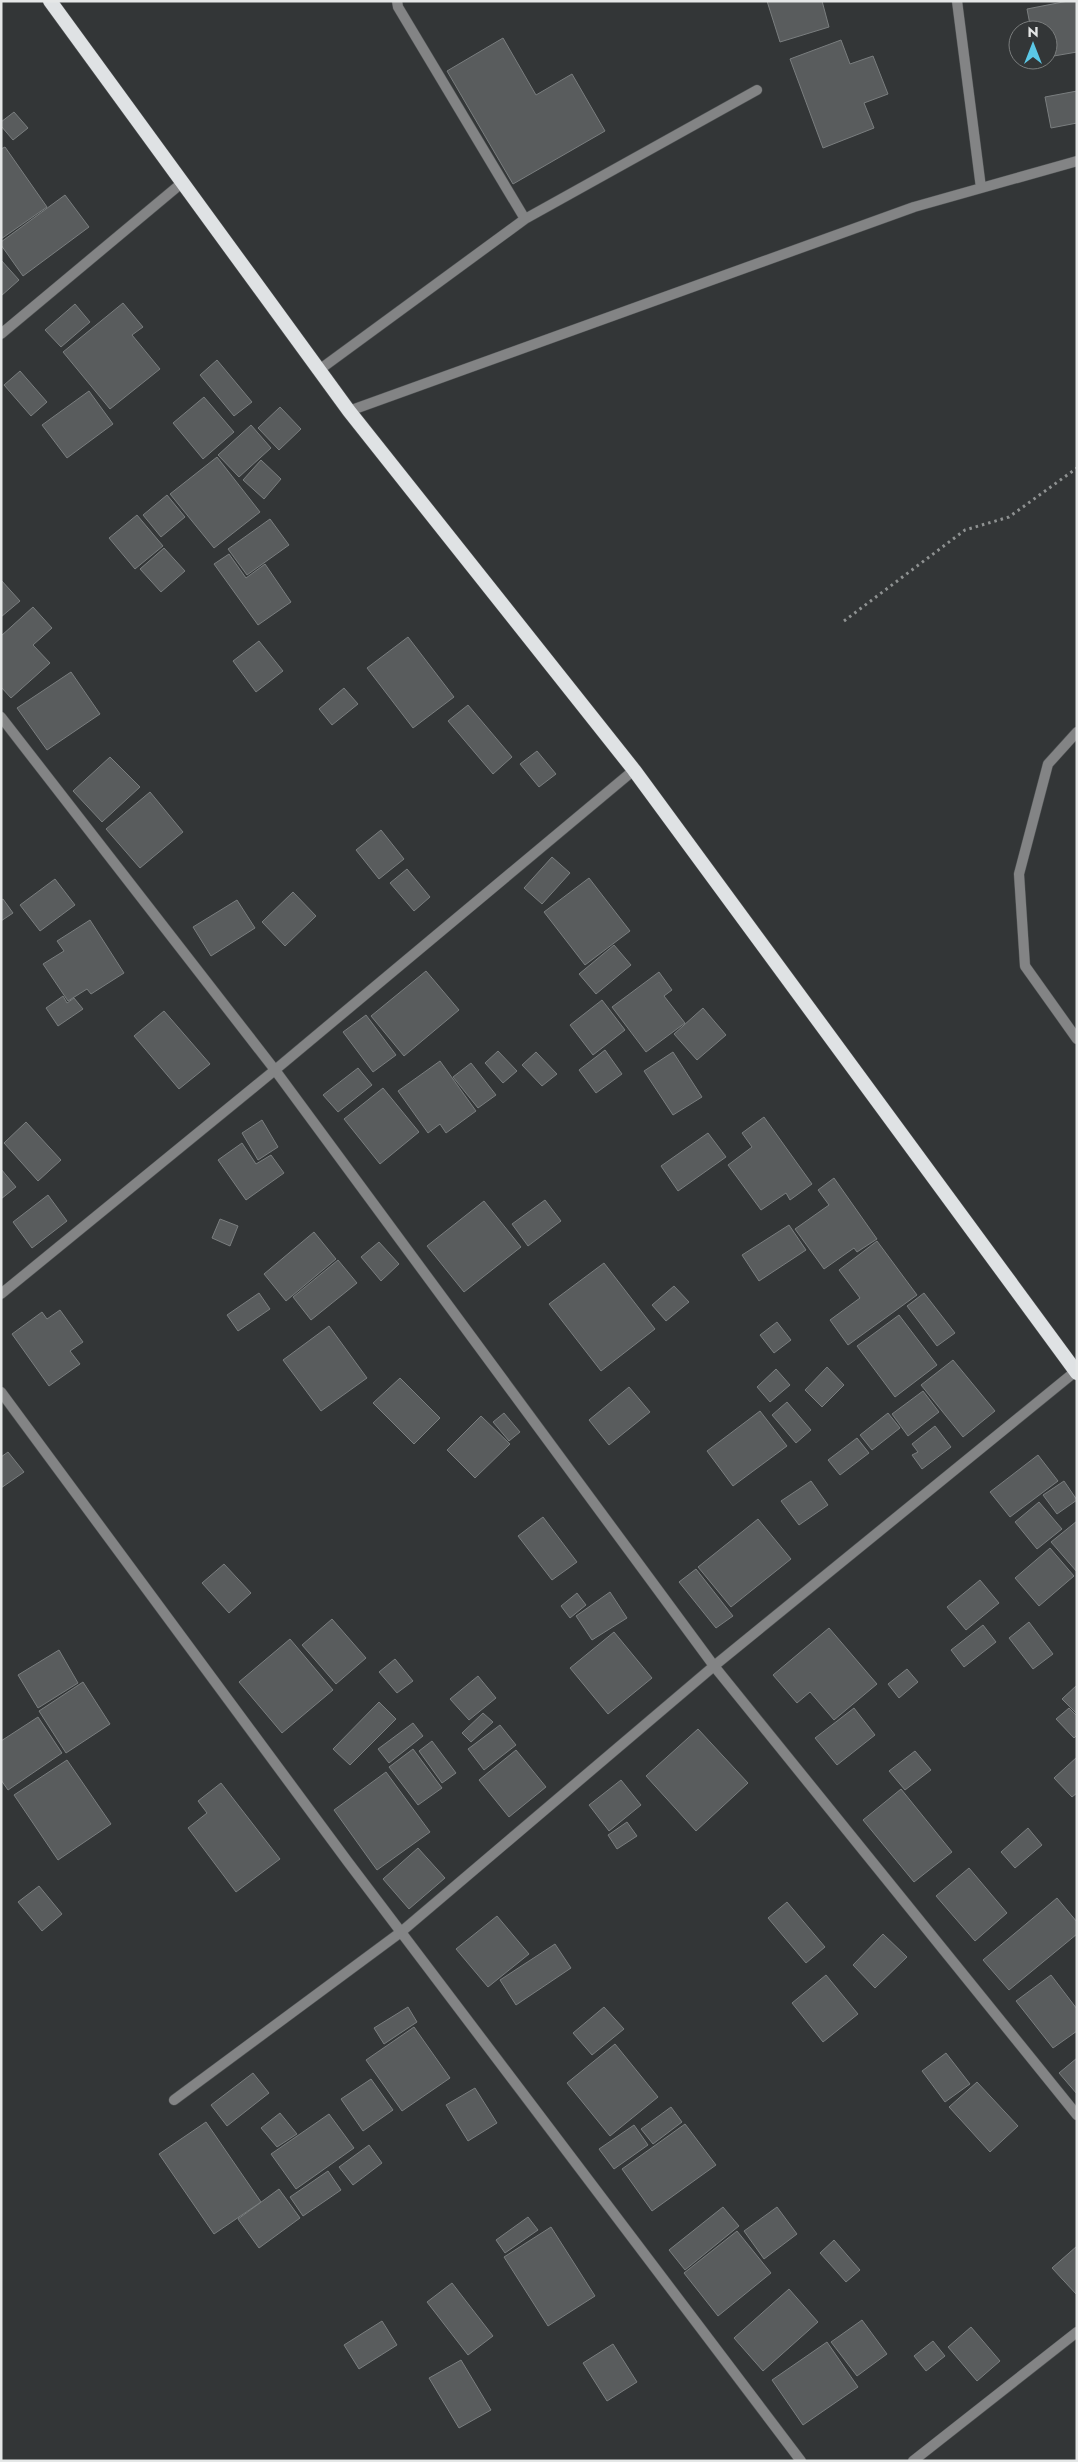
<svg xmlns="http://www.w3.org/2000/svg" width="1078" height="2462" viewBox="0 0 1078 2462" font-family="Jost,sans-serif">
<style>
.building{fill:#595c5d;stroke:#7a7e7f}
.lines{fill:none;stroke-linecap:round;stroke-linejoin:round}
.service-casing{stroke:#4f5253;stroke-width:11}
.minor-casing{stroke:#4f5253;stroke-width:11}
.trunk-casing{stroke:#4f5253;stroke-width:15}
.path{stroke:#8f9292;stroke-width:3;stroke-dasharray:2.5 4;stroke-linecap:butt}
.service{stroke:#838485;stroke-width:10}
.minor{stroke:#838485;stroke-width:10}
.trunk{stroke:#dfe2e4;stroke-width:14}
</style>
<rect width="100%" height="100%" fill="#333637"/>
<path class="building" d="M767,1H822L829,27L780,42Z
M1068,1H1077V52L1048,57V30H1031L1027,9Z
M503,38L536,95L572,74L605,131L513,184L447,71Z
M841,40L850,64L873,56L888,94L864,103L874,128L823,148L790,59Z
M1077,91V123L1051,128L1045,97Z
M14,112L28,128L13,140L1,126V122Z
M5,147L47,207L1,239V149Z
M65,195L89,227L23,276L1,245V242Z
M1,260L19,280L1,296Z
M123,303L143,327L132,335L160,369L110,409L63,352Z
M75,304L90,322L61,347L45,330Z
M217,360L252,402L234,416L200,375Z
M20,371L47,402L31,416L4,385Z
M89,391L113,424L67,458L42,425Z
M204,397L234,432L203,459L173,423Z
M280,407L301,429L279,450L258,428Z
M251,425L271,448L239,477L218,455Z
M217,457L260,512L214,548L170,494Z
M261,460L281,479L264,499L243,480Z
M167,495L185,517L161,537L143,515Z
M137,515L163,546L135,569L109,538Z
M270,519L289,545L247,575L228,549Z
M164,548L185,571L161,592L140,569Z
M229,554L246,578L265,564L291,602L258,625L214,564Z
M1,580L20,601L1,617Z
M33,607L52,628L33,645L50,663L11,698L1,687V636Z
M408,637L454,697L413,728L367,668Z
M259,641L283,671L256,692L233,661Z
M71,672L100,714L47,750L17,708Z
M344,688L358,704L332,725L319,709Z
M468,705L512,757L493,774L448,721Z
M537,751L556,774L539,787L520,764Z
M110,757L140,787L102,822L73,791Z
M150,792L183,832L140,868L106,829Z
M381,830L404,859L379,879L356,850Z
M552,857L570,873L542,904L524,888Z
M407,869L430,897L414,911L390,883Z
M589,878L630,931L585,965L544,912Z
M55,879L75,905L40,931L20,905Z
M293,892L316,916L285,946L262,922Z
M3,899L13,913L1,921V900Z
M237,900L255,928L211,956L193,927Z
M90,920L124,973L91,994L87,989L68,1001L43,964L64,951L57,941Z
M614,945L631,965L596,994L579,974Z
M426,971L459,1010L404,1056L371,1016Z
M659,972L672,990L664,996L685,1023L646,1052L612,1007Z
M63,996L67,1003L74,998L83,1009L58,1026L46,1008Z
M602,1000L625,1030L593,1055L570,1025Z
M703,1008L726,1035L697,1060L674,1034Z
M164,1011L210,1064L179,1089L134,1036Z
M366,1015L396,1055L373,1072L343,1032Z
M605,1050L622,1074L596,1093L579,1070Z
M498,1051L517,1071L503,1083L485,1063Z
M536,1052L557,1074L542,1086L522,1065Z
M673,1052L702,1097L673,1115L644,1071Z
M440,1061L476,1111L446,1133L440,1124L428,1133L398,1091Z
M471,1063L496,1095L478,1108L453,1077Z
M358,1068L372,1085L338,1112L323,1095Z
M383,1088L419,1132L380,1164L344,1119Z
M764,1117L812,1184L790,1200L786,1193L761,1210L728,1165L752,1147L742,1133Z
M262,1120L278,1147L258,1160L242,1133Z
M26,1122L61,1160L38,1181L4,1143Z
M708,1133L726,1157L678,1191L661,1166Z
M242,1143L256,1164L271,1155L284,1173L246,1200L218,1160Z
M1,1169L16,1187L1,1199Z
M834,1178L877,1239L857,1252L854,1248L824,1269L795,1229L829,1205L818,1190Z
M48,1195L67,1221L32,1248L13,1222Z
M545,1200L561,1221L528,1246L512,1224Z
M484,1201L521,1247L464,1292L427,1246Z
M220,1219L238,1226L230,1246L212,1238Z
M789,1225L806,1250L759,1281L742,1255Z
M314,1232L336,1259L286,1301L264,1274Z
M877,1241L917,1295L848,1345L830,1320L860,1298L839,1270Z
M379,1242L399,1264L381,1281L361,1257Z
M338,1260L357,1283L311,1320L293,1297Z
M604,1263L655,1329L601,1371L549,1304Z
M674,1286L689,1302L666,1321L652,1305Z
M259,1293L270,1309L238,1331L227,1315Z
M924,1293L955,1333L937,1346L907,1306Z
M60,1310L83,1342L70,1351L80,1364L49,1386L12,1334L42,1312L47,1319Z
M899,1315L937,1365L895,1397L857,1346Z
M777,1322L791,1340L774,1353L760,1335Z
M329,1326L367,1378L321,1411L283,1360Z
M953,1360L995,1411L963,1437L921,1385Z
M827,1367L844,1385L822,1407L805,1390Z
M776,1369L790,1385L770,1402L757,1387Z
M400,1378L440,1418L414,1444L373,1403Z
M629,1387L650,1412L609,1445L589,1420Z
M923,1391L939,1412L908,1436L892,1414Z
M787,1402L811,1430L796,1443L772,1415Z
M760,1411L787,1446L733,1486L707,1451Z
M504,1413L520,1432L509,1441L493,1422Z
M888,1413L900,1428L872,1450L860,1435Z
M481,1416L510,1444L475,1478L447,1450Z
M935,1426L951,1447L922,1469L912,1455L918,1452L912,1444Z
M857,1438L869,1453L840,1475L828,1460Z
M8,1452L24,1472L1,1488V1457Z
M1038,1455L1058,1481L1010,1517L990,1492Z
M811,1481L828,1505L799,1525L781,1501Z
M1064,1481L1077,1500L1057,1514L1043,1495Z
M1039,1502L1062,1529L1037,1549L1015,1522Z
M543,1517L577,1562L552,1580L518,1536Z
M758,1519L791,1559L731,1607L698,1567Z
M1077,1521V1572L1051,1542Z
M1050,1548L1074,1576L1039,1606L1015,1578Z
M224,1564L251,1593L229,1613L202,1583Z
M696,1569L733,1616L716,1628L679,1582Z
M980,1580L999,1603L966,1630L947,1607Z
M610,1592L627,1618L592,1640L576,1616Z
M577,1593L586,1605L570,1618L561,1606Z
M332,1619L366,1658L336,1684L302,1645Z
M1029,1622L1053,1654L1033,1669L1009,1638Z
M983,1625L996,1642L964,1667L951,1650Z
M829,1628L877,1684L834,1720L810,1692L797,1703L773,1675Z
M614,1632L652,1678L608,1714L570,1668Z
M290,1639L333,1690L282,1733L239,1682Z
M59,1650L78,1683L38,1708L18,1675Z
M395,1659L413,1681L397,1693L379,1672Z
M907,1669L918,1682L899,1698L888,1684Z
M478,1676L496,1698L469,1720L450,1699Z
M83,1682L110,1724L66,1753L39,1711Z
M1077,1685V1714L1062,1699Z
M379,1702L396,1719L350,1765L333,1749Z
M854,1708L875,1735L837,1765L815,1738Z
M1069,1708L1077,1716V1735L1074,1738L1056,1719Z
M483,1713L493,1722L471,1742L462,1733Z
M38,1717L62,1753L8,1790L1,1780V1741Z
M413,1723L423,1736L389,1763L378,1749Z
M500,1725L516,1745L484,1770L468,1749Z
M698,1729L748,1783L696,1831L646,1776Z
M432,1741L456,1773L442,1783L419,1751Z
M413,1749L442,1788L418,1805L389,1767Z
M516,1750L546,1787L509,1817L479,1780Z
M915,1751L931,1770L905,1790L889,1771Z
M1077,1757V1793L1072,1797L1054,1778Z
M67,1760L111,1824L58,1860L14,1795Z
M386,1772L430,1832L377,1870L334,1810Z
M621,1780L641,1805L609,1831L589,1805Z
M221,1783L280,1859L236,1892L188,1828L207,1813L198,1801Z
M901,1789L952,1852L914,1882L863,1820Z
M627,1822L637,1836L617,1849L608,1835Z
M1028,1828L1042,1845L1015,1868L1001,1852Z
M418,1848L445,1878L409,1909L383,1879Z
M969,1868L1007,1913L975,1941L936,1896Z
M39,1886L62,1914L42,1931L18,1902Z
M1057,1898L1077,1922V1934L1009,1990L983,1960Z
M787,1902L825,1947L806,1963L768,1918Z
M497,1916L529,1954L488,1987L456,1949Z
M883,1934L907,1957L875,1988L853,1965Z
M555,1944L571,1968L516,2005L500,1980Z
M826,1975L858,2014L823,2042L792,2003Z
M1051,1975L1077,2009V2031L1053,2048L1016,2001Z
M408,2007L417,2022L384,2044L374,2028Z
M604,2007L624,2029L592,2055L573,2033Z
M414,2027L450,2078L402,2111L366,2060Z
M615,2044L658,2097L610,2136L567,2083Z
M946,2053L970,2084L945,2102L922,2071Z
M1077,2058V2094L1059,2073Z
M253,2073L269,2093L227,2126L211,2105Z
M371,2079L393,2110L363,2131L341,2099Z
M977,2082L1018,2126L990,2152L949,2107Z
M475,2088L497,2123L468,2141L446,2105Z
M671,2107L682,2122L653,2144L641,2129Z
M280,2113L297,2134L277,2147L261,2128Z
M329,2114L354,2148L296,2189L271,2154Z
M206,2122L261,2202L214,2234L159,2154Z
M685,2124L716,2165L652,2211L622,2169Z
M634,2125L648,2145L614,2169L599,2149Z
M369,2145L382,2163L353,2185L339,2167Z
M328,2171L341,2190L303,2216L290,2197Z
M279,2189L300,2218L259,2248L238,2219Z
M723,2207L739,2226L685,2270L669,2250Z
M777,2207L797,2234L764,2259L744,2231Z
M528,2217L538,2230L505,2253L496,2240Z
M551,2227L595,2296L548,2326L504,2257Z
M737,2231L771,2273L718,2316L684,2273Z
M834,2240L860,2270L846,2282L820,2253Z
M1077,2246V2295L1052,2268Z
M452,2283L493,2336L468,2355L427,2302Z
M789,2289L818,2322L763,2371L734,2338Z
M862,2320L887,2354L857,2376L831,2342Z
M382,2321L397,2345L359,2369L344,2345Z
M971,2327L1000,2361L977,2381L948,2347Z
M933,2341L945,2356L926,2371L914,2356Z
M827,2342L858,2387L803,2425L772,2380Z
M613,2344L637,2382L607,2401L583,2363Z
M461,2360L491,2410L459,2428L429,2378Z"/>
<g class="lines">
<g class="service-casing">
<path id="service" d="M1077,732L1048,764L1019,874L1025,966L1077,1039"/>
</g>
<g class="minor-casing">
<path id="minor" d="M397,1L398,7L525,219
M957,1L981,188
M1,334L183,182
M319,370L525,219L757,90
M349,411L914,207L1077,161
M1,717L275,1070L714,1666L1077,2115
M1,1294L275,1070L634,770
M1,1392L348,1862L801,2461
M174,2100L401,1932L714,1666L1076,1371
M913,2461L1077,2332"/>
</g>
<g class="trunk-casing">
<path id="trunk" d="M50,1L349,411L634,770L1077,1373"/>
</g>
<path class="path" d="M844,621L965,530L1009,517L1077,468"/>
<use href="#service" class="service"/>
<use href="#minor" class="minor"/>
<use href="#trunk" class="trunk"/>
</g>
<rect width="1078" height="2462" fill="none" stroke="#e5e7e7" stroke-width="5"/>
<g transform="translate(1033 45)"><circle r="24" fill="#333637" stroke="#7a7d7d"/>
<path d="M0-4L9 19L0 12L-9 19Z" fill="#5bc8e6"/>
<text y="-8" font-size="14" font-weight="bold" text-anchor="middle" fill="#e5e7e7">N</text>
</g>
</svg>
